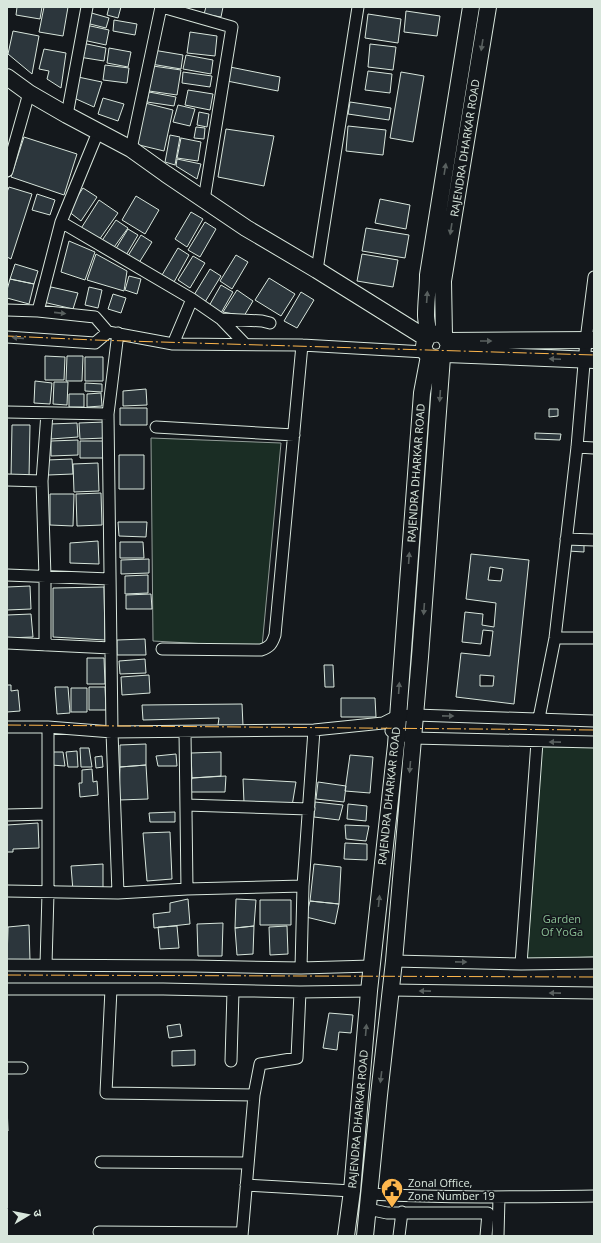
<svg xmlns="http://www.w3.org/2000/svg" width="601" height="1243" viewBox="0 0 601 1243" font-family="'Open Sans','Noto Sans Devanagari',sans-serif">
<style>
.green{fill:#1a2d24;stroke:#939e99}
.building{fill:#2c363c;stroke:#d8e6dc;fill-rule:evenodd}
.lines{fill:none;stroke-linecap:round;stroke-linejoin:round}
.street-casing{stroke:#d8e6dc;stroke-width:13}
.secondary-casing{stroke:#d8e6dc;stroke-width:18}
.street{stroke:#14181c;stroke-width:11}
.secondary{stroke:#14181c;stroke-width:16}
.power{stroke:#ffb74d;stroke-width:1;stroke-dasharray:14 3 2 3;stroke-linecap:butt}
.oneway{fill:#59605f}
.labels{text-anchor:middle;stroke-width:3;stroke-linejoin:round;paint-order:stroke}
.street-label{font-size:11px;fill:#d8e6dc;stroke:#14181c}
.park-label{font-size:11px;fill:#8ac095;stroke:#14181c}
.poi-label{font-size:11px;fill:#d8e6dc;stroke:#14181c;text-anchor:start}
</style>
<rect width="100%" height="100%" fill="#14181c"/>
<path class="green" d="M151,438L281,443L262,647L153,641Z
M542,747H594V957L527,959Z"/>
<path class="building" d="M17,7H42L40,19L16,15Z
M44,7H68L63,36L39,32Z
M109,7H121L118,18L107,15Z
M206,7H223L221,17L204,14Z
M406,11L440,16L437,36L404,32Z
M88,12L109,18L106,28L86,23Z
M368,14L401,19L398,43L365,38Z
M114,20L137,24L135,35L113,31Z
M86,25L109,30L106,45L83,40Z
M13,31L39,36L32,74L8,54Z
M190,32L217,36L215,56L187,53Z
M82,43L106,48L104,61L79,57Z
M370,44L396,47L393,70L368,67Z
M109,48L131,52L128,67L107,63Z
M44,49L66,53L61,88L47,79L49,71L39,69Z
M153,50L183,55L181,69L151,64Z
M186,55L213,60L211,74L183,69Z
M105,65L129,68L127,83L103,80Z
M153,66L181,70L177,95L149,91Z
M230,67L280,77L278,91L227,81Z
M368,71L392,74L390,93L365,90Z
M183,72L212,76L210,87L182,83Z
M401,72L424,76L413,142L390,138Z
M78,77L102,82L94,107L74,98Z
M188,90L213,94L210,110L185,105Z
M149,92L176,97L174,106L147,102Z
M103,98L124,104L118,121L98,114Z
M350,102L391,108L389,120L348,114Z
M145,103L173,110L164,151L135,144Z
M178,105L195,109L190,126L173,122Z
M199,112L209,114L207,127L197,125Z
M348,126L386,130L383,155L346,151Z
M196,127L205,128L204,139L194,138Z
M226,129L274,136L264,186L218,177Z
M170,135L180,137L175,165L165,162Z
M24,137L77,154L64,195L11,177Z
M181,138L201,142L198,161L177,158Z
M177,159L201,164L197,179L176,166Z
M9,187L32,194L11,259L7,257V192Z
M83,188L97,197L81,221L68,211Z
M37,194L55,200L50,215L32,210Z
M136,196L159,210L145,234L122,220Z
M380,199L410,205L406,229L375,223Z
M99,200L118,213L99,240L80,230Z
M191,212L203,219L187,247L175,239Z
M116,220L128,228L112,250L101,242Z
M205,222L216,229L200,257L188,250Z
M366,228L409,235L405,258L362,251Z
M128,229L138,235L125,257L115,250Z
M141,235L152,242L137,266L126,259Z
M69,241L95,252L85,280L61,272Z
M178,248L189,255L174,282L162,275Z
M96,254L127,271L124,291L87,280Z
M362,254L398,260L393,287L357,281Z
M236,255L248,262L232,289L220,281Z
M193,256L205,263L190,288L178,280Z
M15,264L38,271L34,284L10,279Z
M210,269L221,276L205,302L194,295Z
M129,276L141,279L137,294L125,290Z
M269,278L295,294L281,316L255,300Z
M10,279L34,284L29,304L7,298V290Z
M221,285L233,292L221,313L209,306Z
M51,287L78,293L73,309L43,302Z
M89,287L102,290L98,308L85,305Z
M237,290L253,301L244,316L223,312Z
M301,292L314,300L297,328L284,321Z
M113,294L126,298L121,313L108,309Z
M45,356L65,357L64,380H45Z
M67,356H83L82,381H66Z
M85,357H103V381H85Z
M35,381L52,383L50,404L34,403Z
M54,382H68L67,405L53,404Z
M85,383L102,384V392L85,391Z
M146,389L147,405L123,406V391Z
M101,393L102,406L87,407V394Z
M69,394H84V407H69Z
M120,408H147V425H120Z
M549,409H558V416L549,417Z
M105,422V438L80,439L79,423Z
M77,423L78,437L51,439L50,424Z
M12,425H30L29,478H11Z
M535,433L561,434L560,440L535,439Z
M78,440V455L51,456V441Z
M80,441H105V458H80Z
M119,455H144V489H119Z
M72,459L73,474L48,475L47,460Z
M98,463L99,491L74,492L73,464Z
M101,493L102,525L77,526L76,494Z
M50,494H74L73,526L50,525Z
M118,522H147L146,537L119,536Z
M98,541L99,564L70,563V543Z
M120,542H143L144,558H120Z
M569,542L584,543V552L568,551Z
M471,554L529,560L514,704L456,697L461,653L490,656L493,631L483,630L481,644L462,642L465,612L483,614L482,625L494,627L496,603L466,599ZM490,567L503,569L501,581L488,580ZM480,675L494,676L493,686H480Z
M149,559V573L121,574V560Z
M148,575V593L125,594V576Z
M30,586L31,609L7,610V587Z
M104,587L105,640L53,637V588Z
M151,594L152,609H126V595Z
M31,614L33,637L7,638V615Z
M145,639L146,655H117V640Z
M87,658H104L105,684H87Z
M145,659L146,673L120,674L119,661Z
M324,665H333L334,687H325Z
M149,675L150,693L122,695L121,677Z
M7,685H11V691L18,690L20,711L7,712Z
M55,687H68L70,713L57,714Z
M89,687H105L106,710H89Z
M71,688H87V712H71Z
M341,698H375L376,717H341Z
M242,704L243,726L218,725L219,718L143,720L142,705Z
M146,744V765L120,767V745Z
M80,748H89L92,767H81Z
M77,751L78,767H68L66,752Z
M51,752H63L65,766L51,765Z
M221,752V776L192,778L191,753Z
M176,754L177,766H158L156,756Z
M350,755L373,757L370,793L345,791Z
M102,756L103,767L96,768L95,757Z
M146,765L148,799L119,800L120,767Z
M92,769L93,782L97,781L98,795L80,797L79,783H82V770Z
M226,776L225,792H189L192,778Z
M243,779L296,782L292,806L244,803Z
M318,782L346,786L344,802L316,799Z
M315,802L343,805L339,820L314,817Z
M348,804L367,806L366,821L347,819Z
M175,812V822H150L149,813Z
M38,823L39,848L13,849V852H7V825Z
M345,825L369,826L366,841L346,839Z
M170,832L172,879L147,881L143,833Z
M345,843L367,844V860L344,859Z
M103,864V889L73,891L71,866Z
M314,864L341,867L339,904L310,901Z
M188,899L190,924L154,928L153,914L170,912V903Z
M236,899L256,900L254,926L235,928Z
M260,900H291V925H260Z
M310,901L339,904L335,924L306,917Z
M223,923L222,956H198L197,924Z
M29,925L30,961H7L8,927Z
M177,926L179,948L160,949L158,927Z
M254,926L253,954L237,955L235,928Z
M287,926L288,954L270,955L269,927Z
M329,1013L353,1015L351,1033L339,1032L337,1050L323,1048Z
M180,1024L182,1036L169,1038L167,1026Z
M195,1050V1065L172,1066V1051Z
M7,1105L8,1131H7Z"/>
<g class="lines">
<g class="street-casing">
<path id="street" d="M162,7L232,27L204,200
M67,115L87,7
M131,149L161,7
M7,171L29,93
M61,222L192,299L221,319L245,344
M317,270L358,7
M7,310L38,311L95,317L108,332L173,344L302,345L425,352
M38,311L61,222L98,132
M221,319L262,321L270,323
M7,337L95,343L108,332
M173,344L192,299
M7,412L108,414
M156,427L294,435
M577,447L594,448
M7,480L42,481
M566,539L594,540
M7,575L110,579
M555,638H594
M7,643L111,648
M45,645V577L42,481L47,413
M162,649L261,650C270,647 272,644 275,635L302,345
M539,718L555,638L577,447L586,340L594,277
M7,727H48L112,732L314,730L383,723L397,716L415,715L594,721
M391,731L396,734L412,738L594,742
M185,732L187,889
M186,805L309,809
M7,815L48,814
M303,886L314,730
M7,891L118,893L187,889L303,886L301,968
M118,893L112,732L108,414L118,333
M394,961L521,964L594,963
M521,964L537,742
M7,965L193,966L301,968L371,966
M46,965L48,893V727
M7,989H163L300,992L369,991
M111,989L106,1093L254,1095L260,1064L297,1058L300,992
M391,990L594,993
M231,1061L233,991
M7,1068H22
M101,1162L248,1163
M246,1185L352,1191
M370,1194C444,1198 519,1197 594,1196
M368,1209L387,1213H488L486,1236
M99,1232L242,1233
M242,1236L254,1095
M399,1236L402,1212
M498,1236L499,1197"/>
</g>
<g class="secondary-casing">
<path id="secondary" d="M7,77L29,93L67,115L131,149L166,174L246,228L317,270L426,338
M428,336C438,331 446,334 449,345L446,354C438,360 426,359 424,348C423,342 428,339 428,334C428,328 426,321 426,315C426,302 428,288 428,275L471,7
M444,336L443,281L488,7
M447,341L594,340
M446,354L594,360
M346,1236L352,1191L369,991L396,745L422,393L429,356
M365,1236L379,1095L394,961L420,657L442,357"/>
</g>
<use href="#street" class="street"/>
<use href="#secondary" class="secondary"/>
<path class="power" d="M7,336L94,340L594,355
M7,725L594,730
M7,975L594,977"/>
</g>
<defs><path id="oneway-solid" d="M-6-.8H1V-3.2L6.5 0L1 3.2V.8H-6Z"/></defs>
<g class="oneway">
<use href="#oneway-solid" transform="translate(482 45) rotate(99)"/>
<use href="#oneway-solid" transform="translate(445 169) rotate(-81)"/>
<use href="#oneway-solid" transform="translate(451 229) rotate(99)"/>
<use href="#oneway-solid" transform="translate(427 297) rotate(-86)"/>
<use href="#oneway-solid" transform="translate(60 313) rotate(6)"/>
<use href="#oneway-solid" transform="translate(18 338) rotate(-176)"/>
<use href="#oneway-solid" transform="translate(486 341)"/>
<use href="#oneway-solid" transform="translate(555 359) rotate(-178)"/>
<use href="#oneway-solid" transform="translate(440 396) rotate(94)"/>
<use href="#oneway-solid" transform="translate(409 558) rotate(-86)"/>
<use href="#oneway-solid" transform="translate(424 609) rotate(94)"/>
<use href="#oneway-solid" transform="translate(399 688) rotate(-86)"/>
<use href="#oneway-solid" transform="translate(448 716) rotate(1)"/>
<use href="#oneway-solid" transform="translate(555 742) rotate(-179)"/>
<use href="#oneway-solid" transform="translate(410 767) rotate(95)"/>
<use href="#oneway-solid" transform="translate(379 901) rotate(-84)"/>
<use href="#oneway-solid" transform="translate(461 962) rotate(1)"/>
<use href="#oneway-solid" transform="translate(425 991) rotate(-179)"/>
<use href="#oneway-solid" transform="translate(555 993) rotate(-179)"/>
<use href="#oneway-solid" transform="translate(366 1030) rotate(-85)"/>
<use href="#oneway-solid" transform="translate(381 1077) rotate(97)"/>
</g>
<defs>
<g id="civic-pin" transform="scale(1.15)"><path d="M0 17L-7.5 6A9.5 9.5 0 1 1 7.5 6Z" fill="#ffb74d" stroke="#14181c"/><path d="M-.6-6.5H3V-4.5H.6V-3L4-1V1h2V6H-6V1h2V-1L-.6-3ZM-1.2 2.5V6h2.4V2.5Z" fill="#111"/></g>
</defs>
<g fill-rule="evenodd">
<use href="#civic-pin" x="392" y="1189"/>
</g>
<g class="labels">
<g class="street-label">
<text transform="translate(465 148) rotate(-81)" y="4">RAJENDRA DHARKAR ROAD</text>
<text transform="translate(416 473) rotate(-86)" y="4">RAJENDRA DHARKAR ROAD</text>
<text transform="translate(389 796) rotate(-84)" y="4">RAJENDRA DHARKAR ROAD</text>
<text transform="translate(358 1119) rotate(-85)" y="4">RAJENDRA DHARKAR ROAD</text>
</g>
<g class="park-label">
<text x="562" y="923">Garden<tspan x="562" dy="13">Of YoGa</tspan></text>
</g>
<g class="poi-label">
<text x="408" y="1187">Zonal Office,<tspan x="408" dy="13">Zone Number 19</tspan></text>
</g>
</g>
<rect width="601" height="1243" fill="none" stroke="#d8e6dc" stroke-width="16"/>
<g transform="translate(28 1215) rotate(80)" stroke="#14181c" stroke-width="3" paint-order="stroke">
<path d="M0-3L7 15L0 10L-7 15Z" fill="#d8e6dc"/>
<text y="-6" font-size="11" font-weight="bold" text-anchor="middle" fill="#d8e6dc">उ</text>
</g>
</svg>
